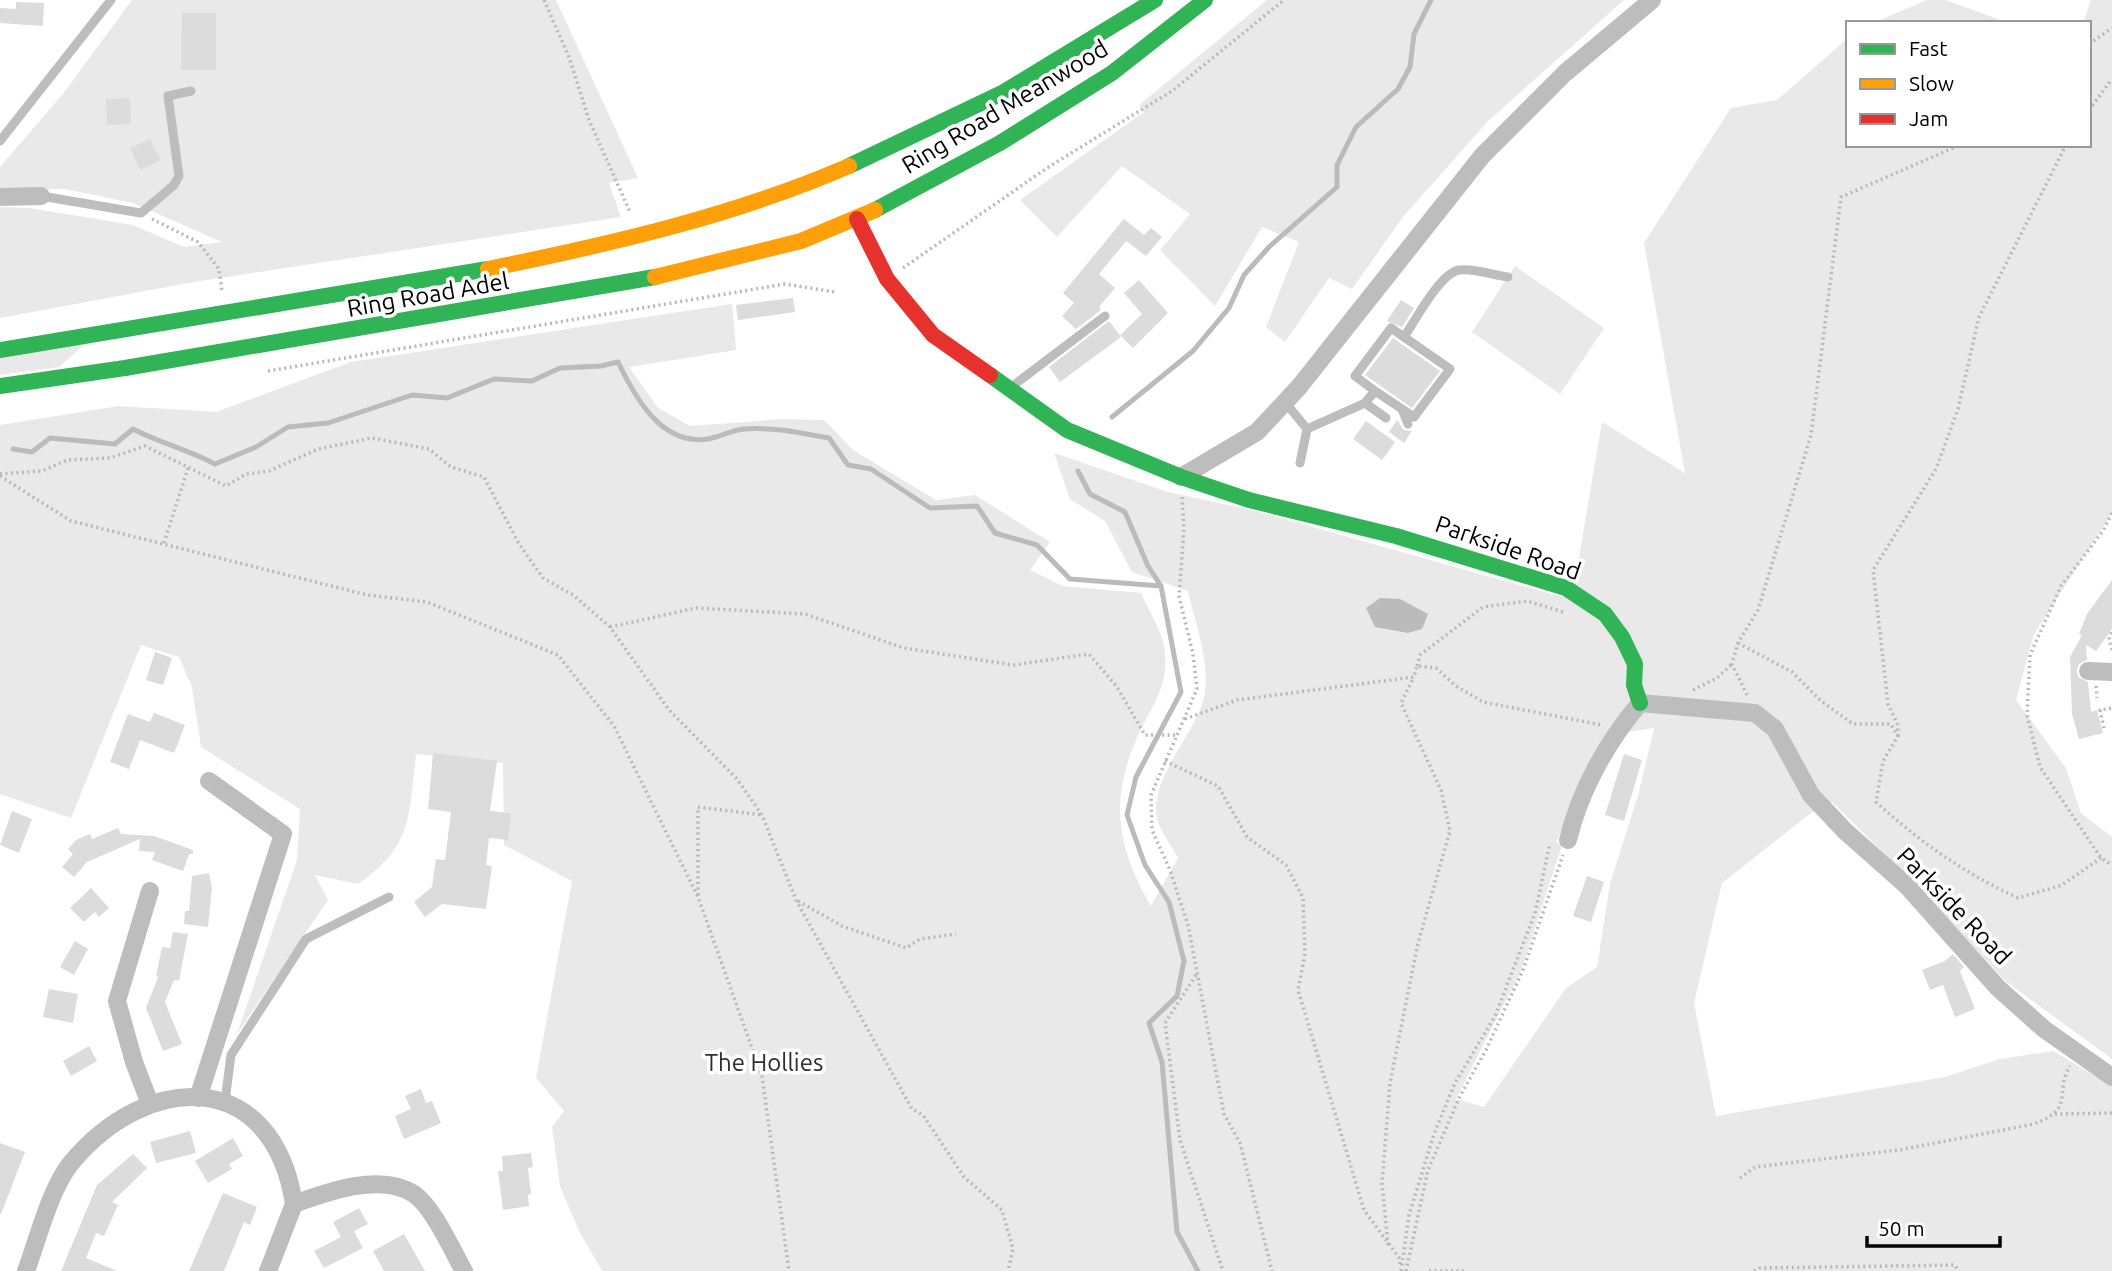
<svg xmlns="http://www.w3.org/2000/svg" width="2112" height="1271" viewBox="0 0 2112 1271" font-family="Ubuntu,sans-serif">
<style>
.green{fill:#e9e9e9;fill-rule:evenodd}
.water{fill:#bbb}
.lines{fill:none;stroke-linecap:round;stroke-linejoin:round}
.stream{stroke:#bbb;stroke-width:5}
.building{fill:#dcdcdc}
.path{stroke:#b8b8b8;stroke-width:3.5;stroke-dasharray:2 3.5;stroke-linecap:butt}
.lane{stroke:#bdbdbd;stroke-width:9}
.street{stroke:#bdbdbd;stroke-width:18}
.fast{stroke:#30b455;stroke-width:16}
.slow{stroke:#ff9f0a;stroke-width:16}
.jam{stroke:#e5322d;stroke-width:16}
.labels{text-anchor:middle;stroke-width:7;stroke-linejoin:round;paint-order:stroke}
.street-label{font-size:24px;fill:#000;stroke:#fff}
.park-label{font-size:24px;fill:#2e2e2e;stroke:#fff}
</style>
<rect width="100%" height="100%" fill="#fff"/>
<path class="green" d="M132,0H556L638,178L609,183L621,217L194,282L0,318V207L29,208L133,225L184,247L222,242L133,203L65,189H0V167L62,95Z
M1267,0H1624L1488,121L1403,217L1352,289L1329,278L1285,342L1266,327L1299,242L1262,227L1215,306L1160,250L1190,214L1122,166L1057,237L1020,200L1144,112L1139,105Z
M1927,0H1945L2009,23H1873Z
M2091,0H2112V513L2034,634L2016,700L2066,768L2081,813L2112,837V1059L2004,980L1927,896L1832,802L1811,813L1722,883L1694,1003L1716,1116L1945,1077L2000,1059L2053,1051L2112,1086V1271H602L579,1231L560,1186L552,1127L564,1111L536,1078L572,881L504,845L503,763L416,754C409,814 413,847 358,884L315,875L328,900L237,1034L297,860L300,809L201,747L192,687L179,657L141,645L71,818L0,794V425L119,406L216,412L351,362L732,304L736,350L629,367L658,408L690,426L783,419L824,420L853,450L936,500L975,495L1050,542L1030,570L1063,586L1141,593C1149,611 1164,634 1165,653C1168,688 1153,704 1139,733C1109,799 1116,845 1151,906L1178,858C1172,847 1164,836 1159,825C1143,784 1196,735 1204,697C1211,663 1195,623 1188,591L1132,572L1105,521L1070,499L1054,453L1168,492L1256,511L1562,597L1576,575L1602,422L1685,473L1644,243L1731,108L1777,100L1848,38V145H2089V23H2083ZM1654,728L1639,792L1610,884L1597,967L1566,988L1484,1107L1456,1099L1521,971L1562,845L1556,842L1607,735Z
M1515,266L1604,328L1560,394L1472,332Z
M86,343L59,367L0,375V358Z"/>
<path class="water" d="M1380,598L1400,599L1428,614L1422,629L1408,633L1375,627L1366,608Z"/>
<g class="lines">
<path class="stream" d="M1112,417L1193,351L1229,308L1244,275L1269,247L1337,187V165L1356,127L1398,89L1410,67L1414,34L1431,0
M13,449L32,452L50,438L115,444L133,429C160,443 189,450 215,464L256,447L288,427L328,423L412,395L447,398L494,379L532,381L560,368L601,366L618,362C635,397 661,446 708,439C720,437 732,430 744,429C774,427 800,433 829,438L848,465L871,469L930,508L977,506L995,533L1037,545L1070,579L1161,586
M1078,471L1090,494L1125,512L1148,566L1161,586L1181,692L1136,777L1127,815L1145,865L1169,902L1184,961L1177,996L1149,1023L1162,1062L1177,1232L1198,1271"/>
</g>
<path class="building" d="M16,2L44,3L43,26L0,23V8L16,9Z
M182,13H216V70H181Z
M130,98L131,124L107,125L106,99Z
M150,139L161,160L140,170L130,148Z
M1124,219L1144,235L1151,228L1162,237L1146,256L1126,241L1099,274L1115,288L1099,307L1101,310L1076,329L1062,316L1074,303L1063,293Z
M1139,280L1168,313L1133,348L1120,335L1142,314L1124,293Z
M793,298L795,312L738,320L736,305Z
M1401,300L1414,308L1402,327L1387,321Z
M1109,321L1121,337L1060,382L1049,367Z
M1393,338L1440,371L1412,408L1365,375Z
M1397,420L1404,430L1412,431L1404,443L1389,432Z
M1366,421L1395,442L1382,460L1353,439Z
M2112,580V629L2096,651L2086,645L2087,660L2079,664L2077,670L2078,677L2088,682L2091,712L2097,710L2103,733L2079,739L2072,714L2070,657L2082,635L2079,634L2087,614Z
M155,652L172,658L163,685L146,680Z
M154,713L185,725L174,753L140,740L129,769L110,762L128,714L150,722Z
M433,753L497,761L490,811L511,813L508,840L489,838L486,865L492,866L486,909L442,904L425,917L414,902L432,887L436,859L445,860L451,812L428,809Z
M1624,754L1642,760L1624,821L1605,815Z
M12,811L32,819L19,853L0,845Z
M118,828L121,834L154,836L193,850V854H189L183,871L152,860L155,852L139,851L140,839L87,862L74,877L62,867L73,854L68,849L76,840L90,834L92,839Z
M209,873L212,888L208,927L184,924L185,911H189L192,876Z
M1587,876L1604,882L1591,922L1573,916Z
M91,888L109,908L99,917L95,912L84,922L70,908Z
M173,932L188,934L179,981L174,980L165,1002L182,1044L163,1051L146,1008L158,977L156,976L162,947L170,948Z
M75,941L88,949L74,975L60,967Z
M1953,954L1964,967L1960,971L1975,1009L1955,1017L1943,985L1930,990L1922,970L1945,961Z
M49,989L78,994L73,1023L43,1017Z
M89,1046L97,1061L71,1076L63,1061Z
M421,1089L426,1103L432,1101L441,1123L404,1139L395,1116L411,1109L405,1096Z
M190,1131L196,1153L156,1163L150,1142Z
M233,1138L243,1156L229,1164L232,1169L208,1183L195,1161Z
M0,1143L25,1152L1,1214H0Z
M531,1153L533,1167L528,1168L531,1194L528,1195L529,1206L503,1210L498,1171H503L502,1156Z
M133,1154L147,1168L112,1202L118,1205L104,1236L96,1233L86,1258L117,1271H61L97,1185Z
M223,1193L257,1207L250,1225L244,1222L224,1271H189Z
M359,1208L368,1224L354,1231L363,1248L324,1268L314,1251L341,1237L333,1222Z
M404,1234L425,1271H384L373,1251Z"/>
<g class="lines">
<path class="path" d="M544,0L569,57L589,120L630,212
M2089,44L2112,28
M2089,110L2112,79
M152,219L198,242L219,269L222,291
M903,268L1047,168L1172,91L1284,0
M268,371L785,284L835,292
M0,474L42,471L67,460L110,458L145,446L226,486L246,474L269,471L318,449L372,438L429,449L451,467L484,477L519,544L543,578L573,595L610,627L669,710L737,779L762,815L796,900L912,1109L923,1115L964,1177L1002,1210L1013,1249L1008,1271
M0,476L71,521L367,595L427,602L558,655L614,726L698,897L762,1076L789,1271
M1182,497L1184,529L1179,596L1193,654L1197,689L1151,795L1152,830L1170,870L1188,925L1224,1114L1240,1143L1272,1271
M2112,513L2103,531L2061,586L2030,655L2027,715L2040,767L2101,858L2112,865
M164,543L188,468
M610,627L696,608L805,614L904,648L1013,665L1089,654L1117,687L1145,735H1177
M1738,643L1792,672L1821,701L1853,724H1891L1898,736L1883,761L1876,802C1920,842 1964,873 2018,898L2062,885L2101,858
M2112,650L2109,639L2112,631
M1417,666L1420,655L1483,607L1527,601L1563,612
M2096,686L2097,698
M1693,690L1717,678L1732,664
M1747,695L1732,664L1738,643L1758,610L1811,435L1841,197L1960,145
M1185,719L1237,700L1414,677L1417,666L1436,668L1456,686L1483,702L1602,725
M2104,728L2100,710L2112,708
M1898,736V725L1888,704L1873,570L1936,469L1958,409L1979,317L2066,145
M1165,761L1218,786L1247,837L1286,865L1303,898L1305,954L1298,990L1364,1210L1400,1259V1266
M698,895V807L762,815
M798,901L842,926L906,948L920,939L956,934
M1196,975L1165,1023L1180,1140L1223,1271
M2055,1114L2112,1113
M1740,1178L1755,1167L1899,1150L2034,1124C2076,1108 2054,1093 2070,1066
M1388,1245L1382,1183L1390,1083L1418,943L1450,831L1441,790L1401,703L1414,677
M1401,1271L1409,1215L1434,1134L1455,1083L1495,1016L1535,913L1550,843
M1406,1271L1428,1170L1460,1096L1486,1050L1523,970L1563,855
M1429,1271H1467
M1754,1271L1760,1268L1955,1265L1958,1271"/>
<path class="lane" d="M0,141L111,0
M41,196L141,213L174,185L179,176L168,96L191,91
M1404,337C1415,321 1440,273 1459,270C1474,268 1493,275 1508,277
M1010,388L1105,316
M1375,391L1355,376L1391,328L1450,369L1414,417L1402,409
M1285,402L1307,429L1365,403L1386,418
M1365,403L1375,391L1402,409L1408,424
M1300,463L1307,429
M225,1101L231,1055L306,939L389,897"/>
<path class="street" d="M0,197L41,196
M1181,477L1257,432L1299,387L1482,156L1565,73L1652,0
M2088,671L2112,672
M1568,840C1580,790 1607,742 1640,703L1755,713L1775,729L1811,795L1845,831L1907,886L1998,988L2044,1029L2112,1077
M198,1098L283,834L209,781
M150,1104L134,1062L117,1001L150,891
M26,1271C38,1239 50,1189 71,1163C148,1070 273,1068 294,1204
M268,1271L294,1204C327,1192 381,1172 414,1194C433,1207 452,1250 464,1271"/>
<path class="fast" d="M849,166L1002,93L1155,0
M875,210L1000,143L1112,73L1205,0
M0,350L488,269
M990,375L1067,430L1181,477L1249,500L1396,536L1566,588L1605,614L1622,637L1635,664L1634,685L1640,703
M0,386L125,368L655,277"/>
<path class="slow" d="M488,269C610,244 734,216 849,166
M655,277L801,241L875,210"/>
<path class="jam" d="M857,219L887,279L933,335L990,375"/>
</g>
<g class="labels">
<g class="street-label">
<text transform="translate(1005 107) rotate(-31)" y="8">Ring Road Meanwood</text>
<text transform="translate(428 295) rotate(-10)" y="8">Ring Road Adel</text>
<text transform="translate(1508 548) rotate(19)" y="8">Parkside Road</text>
<text transform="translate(1954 906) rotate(46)" y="8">Parkside Road</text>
</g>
<g class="park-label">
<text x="764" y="1071">The Hollies</text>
</g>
</g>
<rect x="1846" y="21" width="245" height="126" fill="#ffffff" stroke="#999999" stroke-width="2"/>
<rect x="1860" y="44" width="35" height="10" fill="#30b455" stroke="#999999" stroke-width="2"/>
<text x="1909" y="56" font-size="21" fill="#000000">Fast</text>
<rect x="1860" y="79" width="35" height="10" fill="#ff9f0a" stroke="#999999" stroke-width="2"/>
<text x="1909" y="91" font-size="21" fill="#000000">Slow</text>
<rect x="1860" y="114" width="35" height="10" fill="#e5322d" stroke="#999999" stroke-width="2"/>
<text x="1909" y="126" font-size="21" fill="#000000">Jam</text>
<path d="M1867 1236v10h133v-10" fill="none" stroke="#000000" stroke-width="3.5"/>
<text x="1878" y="1236" font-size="21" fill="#000000" stroke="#ffffff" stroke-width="5" paint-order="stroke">50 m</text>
</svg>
